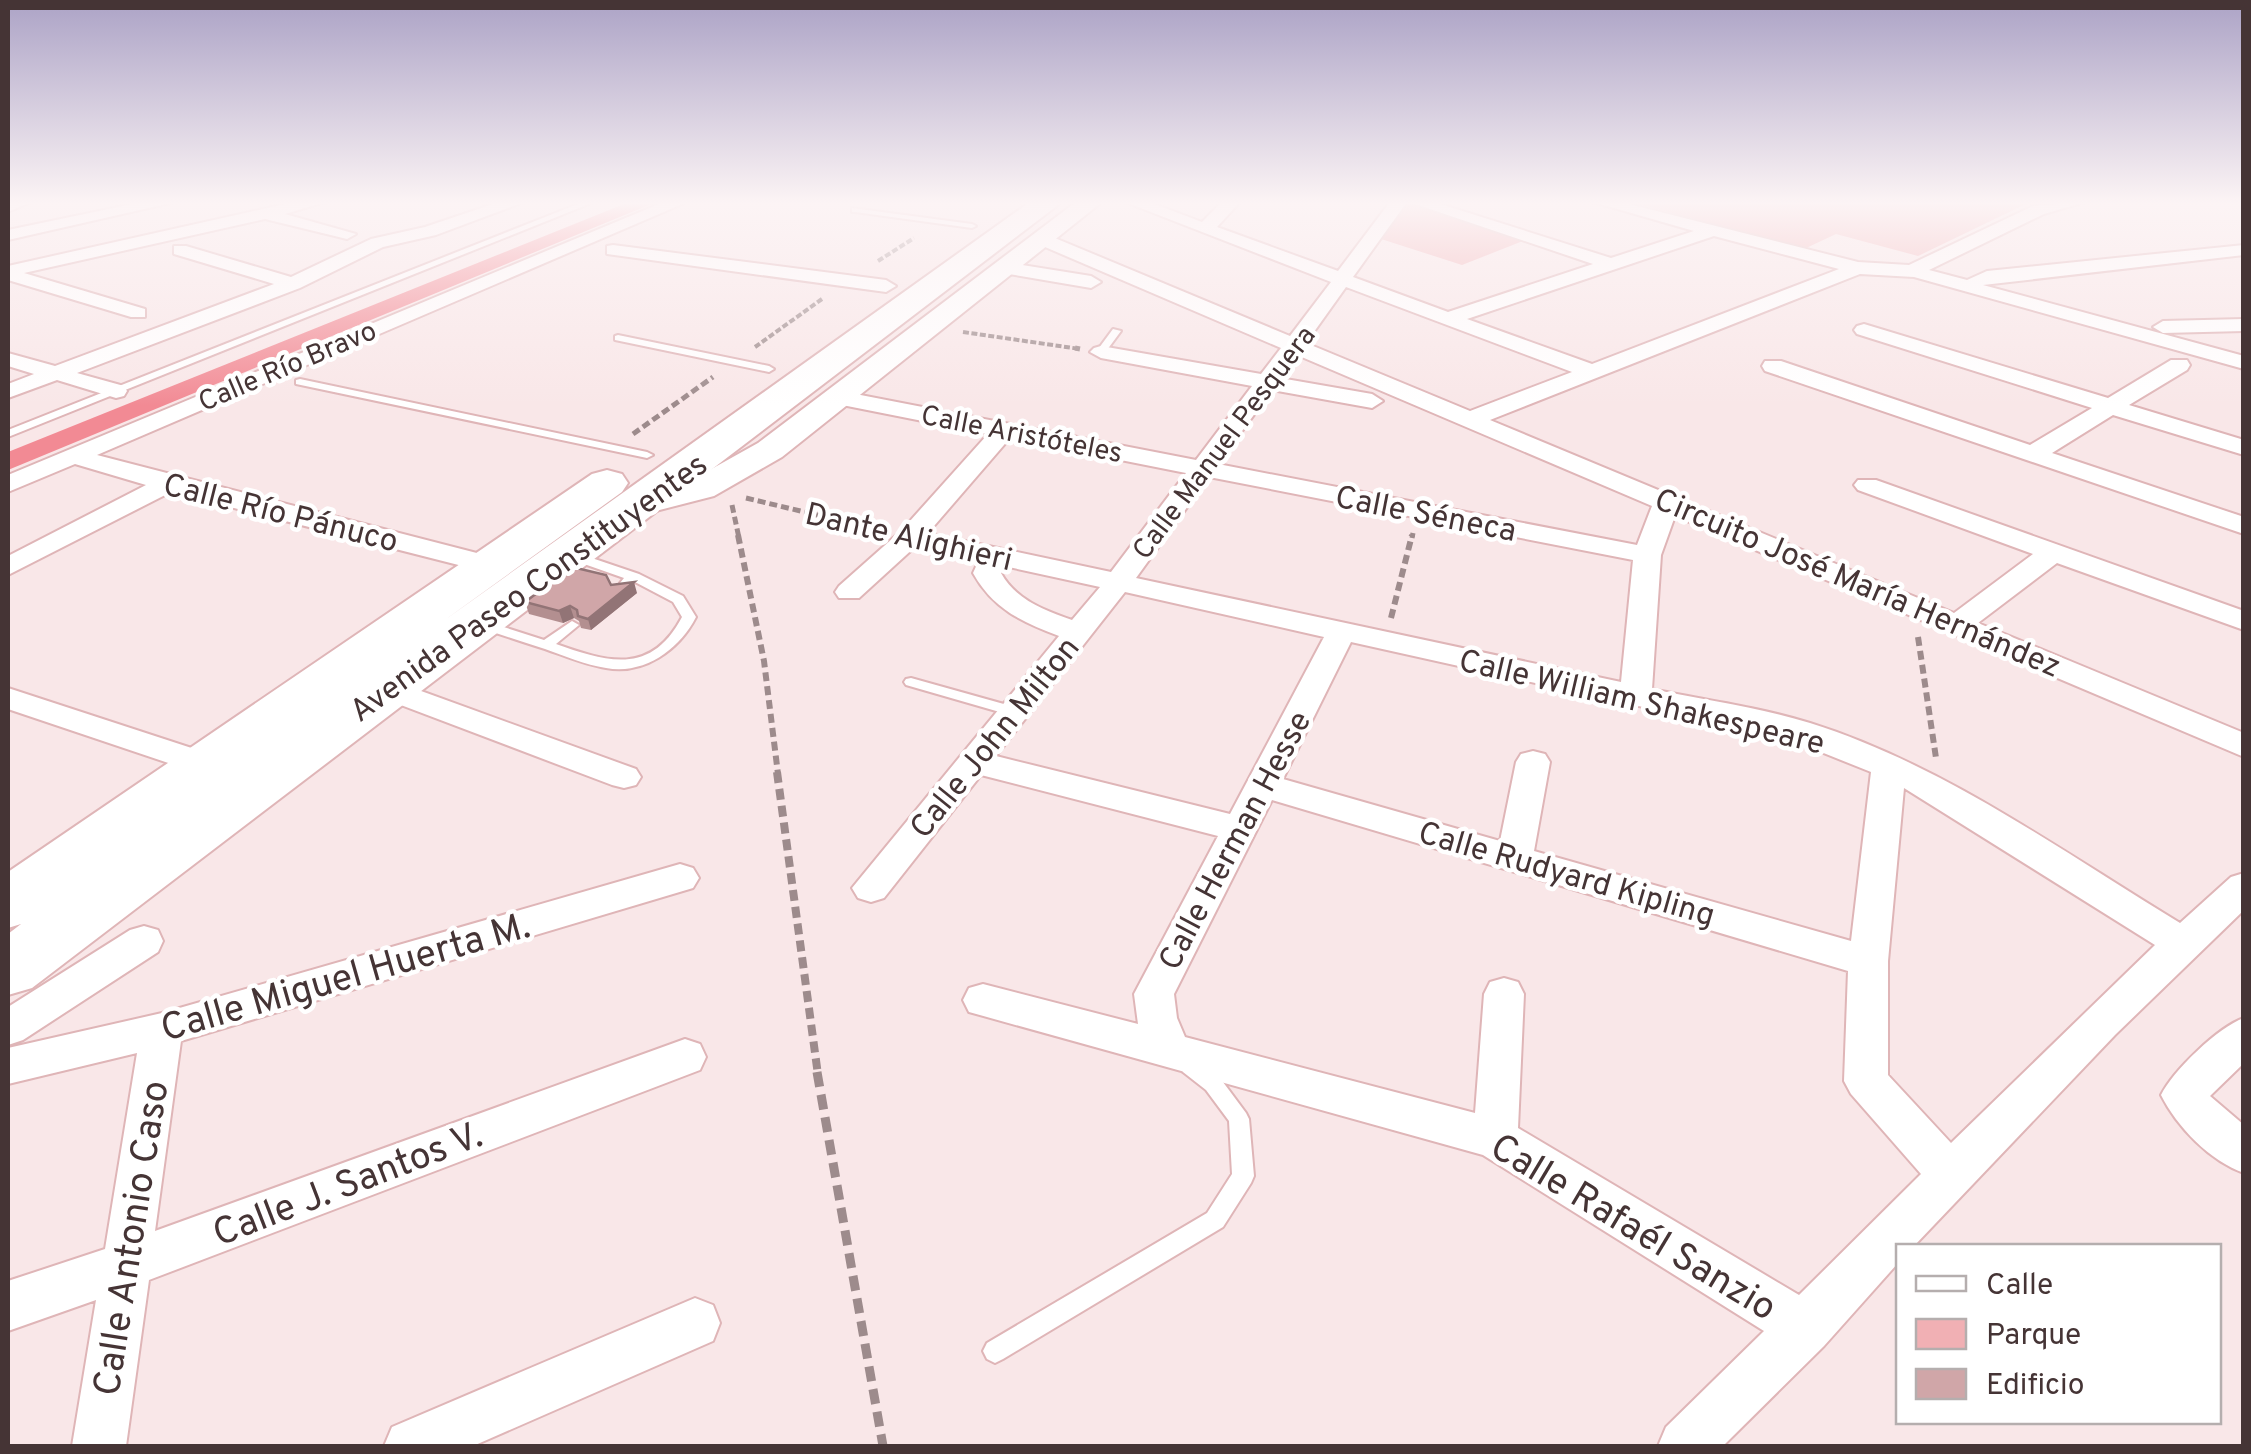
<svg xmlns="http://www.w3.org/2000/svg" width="2251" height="1454" viewBox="0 0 2251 1454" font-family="Overpass,sans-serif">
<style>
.green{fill:#f1b0b4}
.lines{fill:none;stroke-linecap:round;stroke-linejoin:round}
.canal{fill:#f28a94;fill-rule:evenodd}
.lane-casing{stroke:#dfb5b7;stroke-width:4}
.street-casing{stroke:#dfb5b7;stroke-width:4}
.secondary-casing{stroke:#dfb5b7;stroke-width:4}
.highway-casing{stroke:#dfb5b7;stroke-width:4}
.path-far4{stroke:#9d8b8c;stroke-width:4;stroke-dasharray:6 2.5;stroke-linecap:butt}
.path-far3{stroke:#9d8b8c;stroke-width:5;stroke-dasharray:8 4;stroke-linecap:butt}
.path-far2{stroke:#9d8b8c;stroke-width:6;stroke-dasharray:9 5;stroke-linecap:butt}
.path-far1{stroke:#9d8b8c;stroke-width:8;stroke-dasharray:11 6;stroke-linecap:butt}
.path{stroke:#9d8b8c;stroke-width:9;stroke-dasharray:15 8;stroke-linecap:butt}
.lane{fill:#fff;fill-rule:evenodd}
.street{fill:#fff;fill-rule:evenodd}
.secondary{fill:#fff;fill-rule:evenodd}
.highway{fill:#fff;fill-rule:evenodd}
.wall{fill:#b38f90}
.shaded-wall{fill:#927476}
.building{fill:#d0a6a8;stroke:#927476;stroke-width:2.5}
.labels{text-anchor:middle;stroke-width:9;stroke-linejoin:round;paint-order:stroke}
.far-street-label{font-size:28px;fill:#453435;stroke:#fff}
.street-label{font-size:32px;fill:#453435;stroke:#fff}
.near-street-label{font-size:38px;fill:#453435;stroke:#fff}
</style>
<rect width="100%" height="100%" fill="#f9e7e8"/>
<path class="green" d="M1404,202H1410L1528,239L1462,265L1378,238Z
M1631,202H2030L1918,256L1836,234L1804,249Z"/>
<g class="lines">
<path class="canal" d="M629,202H656L8,470V452Z"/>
<g class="lane-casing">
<path id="lane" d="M583,202H594L8,437V430Z
M852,208L972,224L976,226L972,228L855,212H852Z
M1113,329L1121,331L1104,354H1098L1096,352Z
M618,335L769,366L774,369L769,372L615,340V336Z
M300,379L647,452L653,455L647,458L296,384V380Z
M571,551L639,574L683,596L696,617C679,650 644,675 606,668C585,665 565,656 545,649C522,642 500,634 477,627L475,624L477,621L482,620L544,640L572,621L579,625L556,644C607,662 651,676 682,617L673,602L635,582L626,587L621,586L620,583L624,578L567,558V552Z
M911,678L1022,709L1024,712L1017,717L906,685L904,682L906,679Z
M1190,1058L1197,1060L1220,1078L1246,1113L1249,1119L1254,1176L1251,1183L1223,1227L1003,1359L995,1363L987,1359L983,1351L987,1343L1207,1213L1232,1174L1229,1121L1206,1090L1183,1072L1180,1066L1183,1060Z"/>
</g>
<g class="street-casing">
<path id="street" d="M8,202H31L8,212Z
M142,202H175L8,240V230Z
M294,202H325L285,214L356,234L347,239L265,219L24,273L145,309V317H131L8,280V266Z
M499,202H524L436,235L383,247L300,288L77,373L124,386L127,391L124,396L116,398L57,380L8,398V384L34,374L8,366V353L55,366L274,284L174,254V246H186L291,277L371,239L425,227Z
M664,202H687L97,455L500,559L504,565L500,571L490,573L171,492L8,575V556L146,485L75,464L8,492V475Z
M1125,202H1149L1202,222L1222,202H1240L1217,227L1338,271L1390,202H1407L1353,277L1448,312L1593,264L1409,202H1434L1611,258L1694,231L1593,202H1621L1858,262L1909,265L2033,206L2085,202L2044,214L1929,270L1967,280L1987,271L2244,245V255L1983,285L2244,356V369L1914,277L1860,274L1490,420L1954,613L2033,554L1858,490L1854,485L1858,480H1876L2244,611V630L2057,563L1978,623L2244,733V757L1675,516L1661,555L1652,689C1704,700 1759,707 1810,723C1944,765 2061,851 2180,923L2231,877L2244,873V910L2115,1035L1914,1246H1898V1263L1824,1346L1723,1446H1658L1666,1427L1764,1331L1483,1155L969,1012L963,1000L969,988L983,984L1138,1024L1134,994L1218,836L981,775L884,898L871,902L858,898L852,888L1059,636C1022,622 993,609 973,573L979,560L916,546L859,598H839L835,592L839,586L901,531L988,434L832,403L829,398L832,393L840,391L1196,460L1252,386L1101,358L1090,352L1094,348L1101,346L1261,374L1281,348L1038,244V236H1050L1290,336L1331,282ZM1714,236L1839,269L1592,364L1467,319ZM1346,287L1572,372L1470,411L1306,343ZM1297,355L1652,506L1637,545L1218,464L1272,390L1372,408L1383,401L1372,394L1280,378ZM1010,438L1186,473L1111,572L928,533ZM1209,477L1633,560L1621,682L1136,578ZM1004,566L1100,587L1072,620C1044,610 1016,600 1001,573ZM1125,592L1324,637L1230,814L996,756ZM1351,642L1791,740L1871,772L1851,941L1534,851L1550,762L1545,754L1533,751L1521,754L1516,762L1500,841L1283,779ZM1904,788L2155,945L1951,1143L1888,1075V961ZM1272,800L1848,971L1844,1081L1851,1094L1921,1174L1799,1295L1518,1128L1524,994L1518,982L1504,978L1490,982L1484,994L1475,1113L1185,1037L1177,1018L1174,994Z
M613,245L886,280L896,286L886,292L607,254V246Z
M1004,262L1091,276L1101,282L1091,288L997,272L995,268Z
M2244,319V331L2163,333L2153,327L2163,321Z
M1864,324L2108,398L2171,360H2187L2190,365L2187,370L2129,405L2244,440V455L2113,415L2052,453L2244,517V534L1765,371L1762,366L1765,361H1781L2030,445L2092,408L1857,334L1854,330L1857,326Z
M388,679L636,769L641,777L636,785L624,788L612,785L377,696L372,689L377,682Z
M8,688L216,756L221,764L216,772L204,775L8,709Z
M680,864L693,868L699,878L693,888L181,1041L155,1231L685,1039L700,1044L706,1057L700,1070L149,1280L126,1446H72L96,1300L8,1331V1281L105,1249L137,1053L8,1084V1048L162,1013Z
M144,926L158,930L163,941L158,952L23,1040L8,1045V1007L130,930Z
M2244,1018V1063L2210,1096L2244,1125V1173C2210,1161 2177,1127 2161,1095C2173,1071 2218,1027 2244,1018Z
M695,1298L713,1305L720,1323L713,1341L473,1446H384L392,1427Z"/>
</g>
<g class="secondary-casing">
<path id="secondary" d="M1076,202H1102L782,457L714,496L644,514L631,511L626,503L631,495L690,481L758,443Z"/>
</g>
<g class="highway-casing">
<path id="highway" d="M1030,202H1062L32,988L8,995V934L21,924L8,928V872L592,474L607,470L622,474L628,483L622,492L442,622Z"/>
</g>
<path class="path-far4" d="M878,261L914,238
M963,332L1080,349
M755,347L822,299"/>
<path class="path-far3" d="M1075,348L1080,349
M633,434L713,377
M746,498L880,530
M732,505L739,538
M1412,538L1413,533"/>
<path class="path-far2" d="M738,535L764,661L778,774
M1391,618L1412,535
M1918,637L1936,758"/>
<path class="path-far1" d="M777,772L818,1075"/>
<path class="path" d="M817,1072L883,1446"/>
<use href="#lane" class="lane"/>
<use href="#street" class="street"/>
<use href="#secondary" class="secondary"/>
<use href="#highway" class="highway"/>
</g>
<path class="wall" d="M611,585L637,593L591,630L581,628L579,621L574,618L563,623L529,614L525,602Z"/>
<path class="shaded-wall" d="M634,582L637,593L591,630L588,619Z
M570,606L574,618L563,623L559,611Z"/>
<path class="building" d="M572,567L606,575L611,585L634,582L588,619L578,616L577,610L570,606L559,611L525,602Z"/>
<linearGradient id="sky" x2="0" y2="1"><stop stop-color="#aca3c6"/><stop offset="0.5" stop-color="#fcf4f5"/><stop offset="1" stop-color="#fcf4f5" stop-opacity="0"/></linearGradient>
<rect width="2251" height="406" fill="url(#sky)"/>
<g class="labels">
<g class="far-street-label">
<text transform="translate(287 365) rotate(-23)" y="10">Calle Río Bravo</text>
<text transform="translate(1022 433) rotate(11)" y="10">Calle Aristóteles</text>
<text transform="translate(1223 442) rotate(-53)" y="10">Calle Manuel Pesquera</text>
</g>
<g class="street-label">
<text transform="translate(281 512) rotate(14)" y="11">Calle Río Pánuco</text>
<text transform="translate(1426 513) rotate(11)" y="11">Calle Séneca</text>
<text transform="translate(909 536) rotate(13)" y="11">Dante Alighieri</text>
<text transform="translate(1858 582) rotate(23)" y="11">Circuito José María Hernández</text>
<text transform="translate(528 587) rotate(-36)" y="11">Avenida Paseo Constituyentes</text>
<text transform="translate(1642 701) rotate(13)" y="11">Calle William Shakespeare</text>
<text transform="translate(994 737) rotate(-51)" y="11">Calle John Milton</text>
<text transform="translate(1234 840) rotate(-62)" y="11">Calle Herman Hesse</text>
<text transform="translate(1567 873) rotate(16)" y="11">Calle Rudyard Kipling</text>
</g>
<g class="near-street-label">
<text transform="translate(345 976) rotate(-16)" y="13">Calle Miguel Huerta M.</text>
<text transform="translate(347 1183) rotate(-21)" y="13">Calle J. Santos V.</text>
<text transform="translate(1634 1226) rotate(31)" y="13">Calle Rafaél Sanzio</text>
<text transform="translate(130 1238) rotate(-81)" y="13">Calle Antonio Caso</text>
</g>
</g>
<rect width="2251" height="1454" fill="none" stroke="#453435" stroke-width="20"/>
<rect x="1896" y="1244" width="325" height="180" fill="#ffffff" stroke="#b5aeae" stroke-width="2.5"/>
<rect x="1916" y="1276" width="50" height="15" fill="#ffffff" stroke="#b5aeae" stroke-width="2.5"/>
<text x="1986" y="1294" font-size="30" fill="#453435">Calle</text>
<rect x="1916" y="1319" width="50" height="30" fill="#f1b0b4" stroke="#b5aeae" stroke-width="2.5"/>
<text x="1986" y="1344" font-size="30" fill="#453435">Parque</text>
<rect x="1916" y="1369" width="50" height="30" fill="#d0a6a8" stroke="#b5aeae" stroke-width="2.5"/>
<text x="1986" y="1394" font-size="30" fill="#453435">Edificio</text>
</svg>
